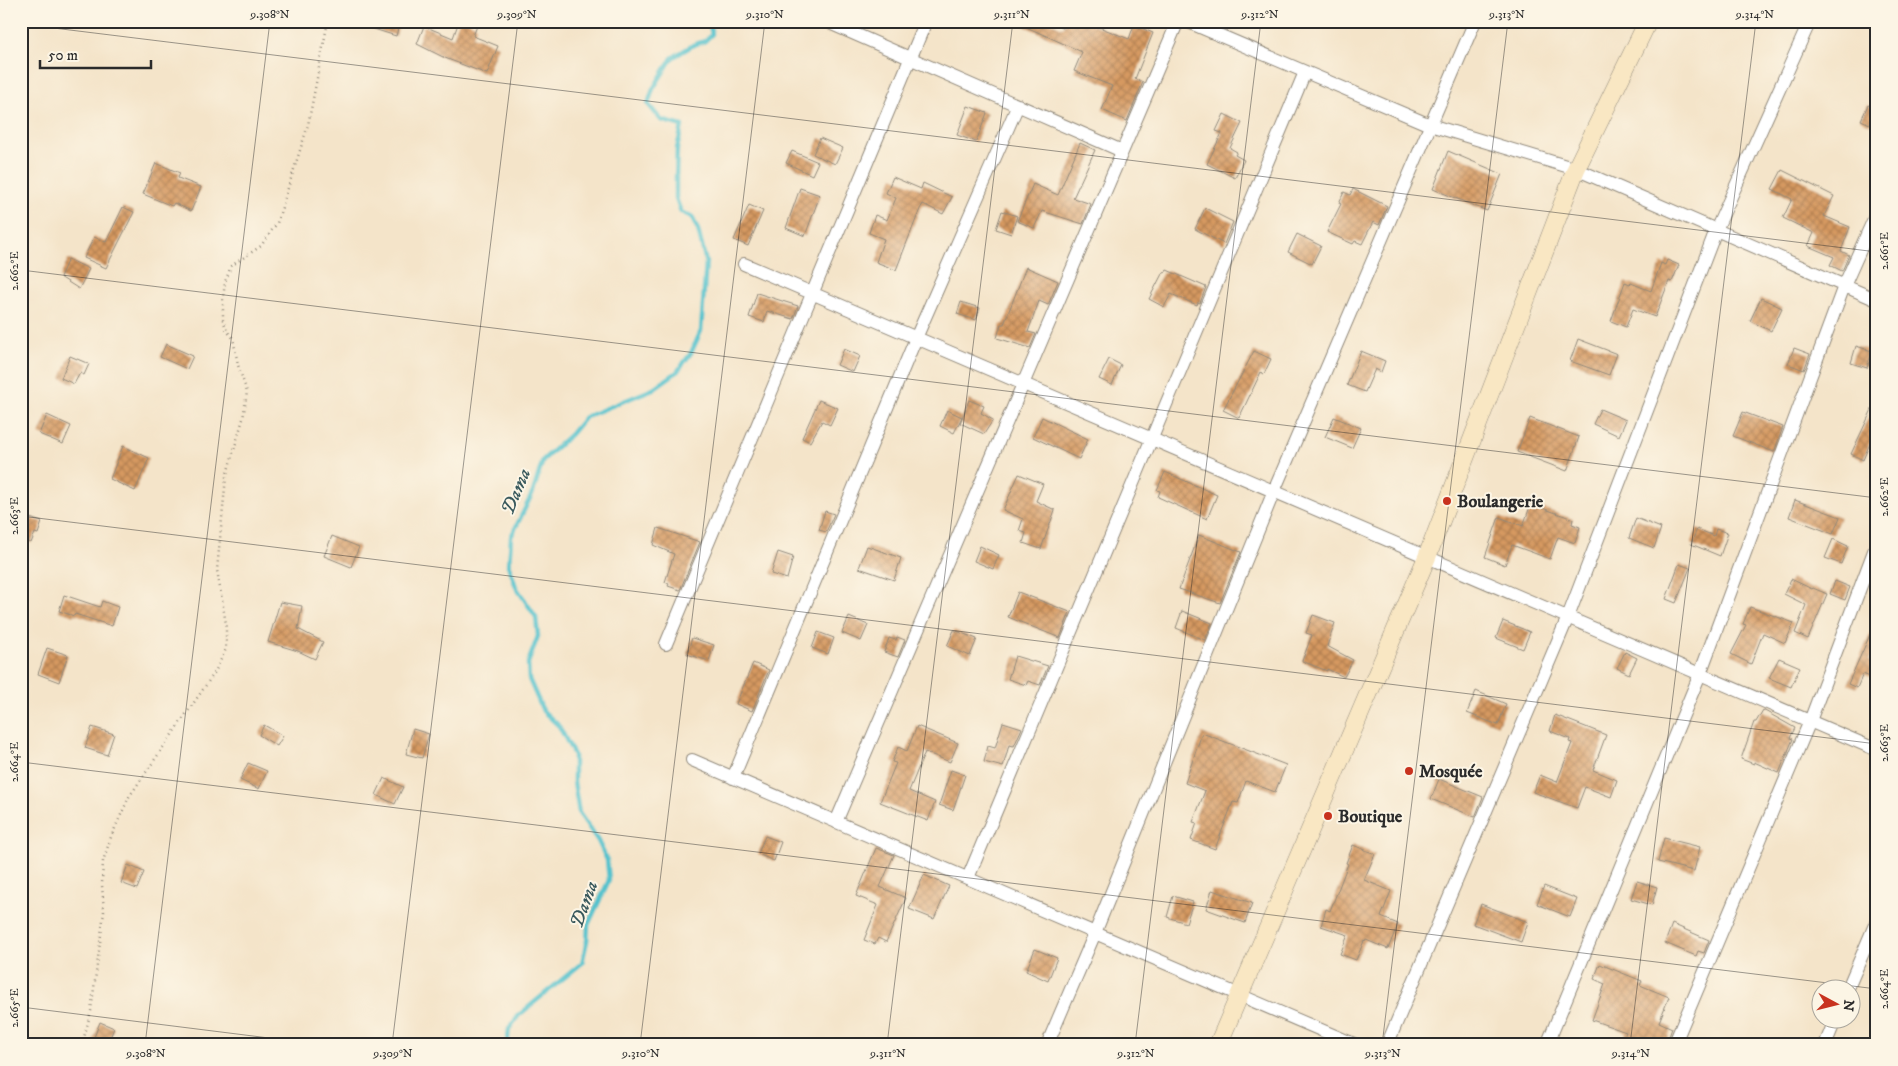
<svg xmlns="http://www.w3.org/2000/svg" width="1898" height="1066" viewBox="0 0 1898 1066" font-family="'IM FELL DW Pica',serif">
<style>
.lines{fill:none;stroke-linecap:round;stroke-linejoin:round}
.stream{stroke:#55c2cd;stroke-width:4.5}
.building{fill:url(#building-cross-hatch)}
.street-casing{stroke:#90887a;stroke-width:14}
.secondary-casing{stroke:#90887a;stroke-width:19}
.path{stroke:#90887a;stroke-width:2.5;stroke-dasharray:1 4;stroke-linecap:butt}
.street{stroke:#fff;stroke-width:12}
.secondary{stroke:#f9e7c3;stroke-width:18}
.ticks{fill:none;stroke:#2b2b2b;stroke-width:1;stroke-opacity:0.45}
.poi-dot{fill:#c8321e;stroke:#fcf5e5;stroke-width:2}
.labels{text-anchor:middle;stroke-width:4;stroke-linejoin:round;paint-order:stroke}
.poi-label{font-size:18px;font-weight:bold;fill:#2b2b2b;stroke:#fcf5e5;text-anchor:start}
.water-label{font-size:19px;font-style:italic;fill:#38585c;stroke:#fcf5e5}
.neatline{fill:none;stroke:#2b2b2b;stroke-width:2}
.ticks-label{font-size:12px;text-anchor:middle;fill:#2b2b2b}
</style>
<defs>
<pattern id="building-cross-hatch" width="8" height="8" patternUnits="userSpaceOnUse" patternTransform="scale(1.25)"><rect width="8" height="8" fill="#d69961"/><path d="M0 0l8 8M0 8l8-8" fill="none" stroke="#ae7d50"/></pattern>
</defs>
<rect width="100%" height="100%" fill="#fcf5e5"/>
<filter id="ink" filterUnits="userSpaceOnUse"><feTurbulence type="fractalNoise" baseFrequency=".02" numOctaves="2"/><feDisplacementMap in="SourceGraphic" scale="10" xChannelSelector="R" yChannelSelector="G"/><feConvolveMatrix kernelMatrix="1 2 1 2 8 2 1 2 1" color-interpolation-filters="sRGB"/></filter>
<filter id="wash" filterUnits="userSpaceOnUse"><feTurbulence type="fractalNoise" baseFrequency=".0096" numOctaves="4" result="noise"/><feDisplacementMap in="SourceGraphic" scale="20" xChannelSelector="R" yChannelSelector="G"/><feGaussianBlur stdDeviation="1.12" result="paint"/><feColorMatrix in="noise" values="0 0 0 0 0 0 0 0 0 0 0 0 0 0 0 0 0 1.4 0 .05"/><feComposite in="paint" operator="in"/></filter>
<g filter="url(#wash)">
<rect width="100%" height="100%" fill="#f4e4c9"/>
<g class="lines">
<path class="stream" d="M507,1045L509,1029L519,1015L582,963L587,941L588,925L609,880L607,860L598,841L579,813L574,782V755L559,726L543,711L529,679L528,663L538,636L536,617L516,587L509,565L511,537L533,492L543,460L571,434L585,417L653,389L677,372L691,353L701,331L706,262L698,230L692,217L681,212L676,198V179L677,149L682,126L661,120L648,104L653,89L672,58L693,45L705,41L712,34L710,26L706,21"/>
</g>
<g id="blocks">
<path class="building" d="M358,21H400L396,36L358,24Z
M459,21H466L477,26L473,36L498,46L487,74L445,58L417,44L424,26L453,38Z
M1013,21H1047L1063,28L1066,21H1084L1129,39L1134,25L1153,33L1135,79L1143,82L1127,121L1102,110L1112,86L1074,71L1082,52Z
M1868,105L1877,109V113L1872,125L1861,120Z
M968,106L987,113L976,142L957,135Z
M1224,114L1242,123L1230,148L1237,152L1235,155L1244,160L1235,178L1207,164L1222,133L1216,131Z
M820,138L843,148L835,164L813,154Z
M1080,143L1095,150L1073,198L1091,204L1083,224L1042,211L1034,228L1017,221L1033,184L1058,195Z
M792,151L818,162L812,175L786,163Z
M1448,151L1502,174L1487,211L1433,189Z
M156,163L180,173L178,178L201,187L191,211L174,203L172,206L143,194Z
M1782,170L1834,196L1824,216L1850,227L1841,251L1849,255L1842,271L1830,265L1834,257L1808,246L1814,233L1783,218L1792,199L1772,189Z
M893,177L921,189L923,183L952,197L943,214L923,204L920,209L896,270L876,262L884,239L869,233L875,215L887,220L896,198L886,193Z
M800,188L820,195L805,236L786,228Z
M1353,189L1387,206L1379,225L1373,222L1362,244L1355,241L1353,244L1327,232L1341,204L1339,203L1344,192L1350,195Z
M749,205L763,211L748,246L734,240Z
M123,207L134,212L106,268L84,258L94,237L106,242Z
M1205,208L1233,222L1224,244L1195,229Z
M1002,211L1017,216L1011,234L996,229Z
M1297,234L1321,246L1312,264L1288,252Z
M68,259L89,269L79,289L60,277Z
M1667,260L1679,265L1672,282L1669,281L1655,317L1633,309L1626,327L1611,321L1625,282L1630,284L1631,283L1651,291L1661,263L1665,265Z
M1026,267L1058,281L1048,305L1039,301L1028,332L1036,334L1030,348L997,338L1001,324H1004Z
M1167,270L1206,287L1200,303L1198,302L1197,305L1171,294L1164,307L1149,299L1163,272L1165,273Z
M757,293L798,306L793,319L767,311L764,322L749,317Z
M1761,298L1782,308L1771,331L1750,321Z
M961,302L980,308L976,320L957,314Z
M1578,339L1617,354L1609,375L1570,361Z
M166,344L193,356L187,369L160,357Z
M1856,346L1872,351L1867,368L1851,363Z
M1794,348L1810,354L1804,370L1788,364Z
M844,349L860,356L853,372L837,365Z
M1254,351L1271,359L1264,374L1261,372L1239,418L1223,410Z
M1361,351L1385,361L1381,372L1375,369L1365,392L1347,385Z
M70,356L89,364L84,375L80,373L74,384L61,378Z
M1109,359L1121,365L1112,385L1099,379Z
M1877,399V435L1874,434L1863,460L1851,454Z
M819,400L838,408L830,425L822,421L810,442L802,438Z
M969,400L984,406L981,413L993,420L984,434L960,423Z
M1600,409L1626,420L1619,436L1593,424Z
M947,410L962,417L954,433L940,426Z
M1743,412L1783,427L1774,452L1733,436Z
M47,415L71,426L63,444L39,434Z
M1042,417L1088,439L1079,459L1033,437Z
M1334,417L1361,428L1352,448L1325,437Z
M1530,418L1579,437L1567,471L1517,452Z
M123,446L149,458L135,491L110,479Z
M1165,472L1217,495L1207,519L1158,497L1160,491L1157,490Z
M1019,474L1043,484L1036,501L1055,510L1041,549L1023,543L1026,533L1019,531L1023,519L1003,510Z
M1795,500L1840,517L1833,534L1789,517Z
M1531,504L1573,519L1572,524L1580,527L1575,543L1558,537L1550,559L1512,545L1505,565L1485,557L1499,517L1523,526Z
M825,511L834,514L826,532L819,530Z
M21,515L42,522L38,534L35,533L31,543L21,540Z
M1636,518L1661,528L1654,548L1629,538Z
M658,528L700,542L680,590L668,586L669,584L665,582L674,554L653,545Z
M1697,529L1714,536L1716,529L1728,533L1720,556L1691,544Z
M1199,535L1241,552L1220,603L1179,589Z
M332,536L359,547L351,567L324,556Z
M1833,539L1848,546L1841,564L1825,558Z
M867,546L901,558L894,580L859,568Z
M980,546L999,555L993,569L974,561Z
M778,552L793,557L787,579L771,574Z
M1679,564L1690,568L1676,603L1666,599Z
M1791,579L1812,589L1813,588L1827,594L1808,639L1795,633L1806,605L1784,594Z
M1835,581L1850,587L1845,600L1830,594Z
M1018,592L1070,612L1060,638L1008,617Z
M64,595L100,607L102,601L118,607L112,626L75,614L74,616L59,611Z
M280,602L302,606L298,629L323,642L315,659L298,651L268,642Z
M1750,607L1794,623L1785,643L1763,633L1751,664L1731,654L1746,625L1743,624Z
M1182,611L1212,623L1205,640L1176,628Z
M1313,615L1335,623L1327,646L1353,660L1344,677L1327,669V671L1302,661L1312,635L1306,633Z
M849,617L868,625L861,641L842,633Z
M1877,619V646L1869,661L1877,664V680L1863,674L1857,688L1848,684Z
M1503,621L1530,632L1523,649L1496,638Z
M954,630L977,639L970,656L947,646Z
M818,632L834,638L828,654L812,648Z
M897,637L905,640L898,657L884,652L889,638L896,640Z
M692,638L714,645L709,661L687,654Z
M47,648L68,655L59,682L38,674Z
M1625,652L1637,658L1629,674L1617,668Z
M1015,656L1048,666L1040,685L1028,681L1026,685L1008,679Z
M1779,658L1800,667L1791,687L1769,678Z
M753,663L769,670L752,711L736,704Z
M1476,691L1506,704L1498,725L1467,713Z
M1763,710L1795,728L1790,738L1793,739L1779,773L1754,762V764L1741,759L1754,722H1756Z
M1555,715L1606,735L1593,770L1617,780L1611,797L1585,787L1577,808L1533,792L1540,775L1557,782L1572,743L1569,742L1570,739L1550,731Z
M1003,722L1022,728L1014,746L1009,745L1003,767L984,762L988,746L995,748Z
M264,725L283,736L277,746L259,735Z
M917,726L958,743L950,762L925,752L909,791L935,802L928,821L880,802L896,763L892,762L898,747L907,751Z
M92,727L114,734L107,755L85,748Z
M413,729L429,734L422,758L406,754Z
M1202,733L1286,765L1275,792L1246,781L1238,803L1233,802L1215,849L1191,840L1197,823L1193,822L1205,791L1185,783Z
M248,763L267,771L259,789L240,780Z
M951,770L965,775L953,810L939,805Z
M384,778L403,787L395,804L376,795Z
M1439,779L1483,797L1475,817L1431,799Z
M765,836L781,842L774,861L758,854Z
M1664,838L1700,847L1694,871L1658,862Z
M1353,845L1375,854L1364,880L1391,891L1381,917L1398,924L1388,949L1366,940L1365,942L1364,941L1356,960L1340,954L1348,935L1321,926L1326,909L1330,911L1348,864L1346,863Z
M876,848L894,855L880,887L906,898L886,942L878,938L875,944L864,940L878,905L856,896Z
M128,865L144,872L137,889L121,883Z
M924,875L949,886L934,919L909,909Z
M1637,881L1657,887L1652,905L1631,899Z
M1544,886L1577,899L1570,917L1537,904Z
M1212,890L1252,903L1245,923L1206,909Z
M1173,896L1193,902L1186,923L1167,917Z
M1481,904L1528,922L1521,942L1473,924Z
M1672,924L1709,940L1704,953L1698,951L1696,956L1665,943Z
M1035,949L1057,958L1048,981L1026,971Z
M1600,964L1642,981L1640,985L1669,997L1659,1022L1672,1028L1666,1045H1620L1626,1032L1592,1020L1605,984L1594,979Z
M100,1022L114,1028L107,1045L93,1040Z"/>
</g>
</g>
<g filter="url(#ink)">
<use href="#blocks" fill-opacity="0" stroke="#90887a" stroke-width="1"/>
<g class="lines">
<g class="street-casing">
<path id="street" d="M1186,21L1430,125L1576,169L1877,300
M832,24L1122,151
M744,264L1877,750
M666,644L926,21
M692,760L1356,1045
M733,778L916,338L1018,105
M836,822L1178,21
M968,878L1305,72
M1848,988L1877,920
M1047,1045L1095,933L1274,491L1475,21
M1387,1045L1568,617L1716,230L1810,21
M1547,1045L1700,674L1844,286L1877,212
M1674,1045L1810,721L1877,543
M1825,1045L1836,1018"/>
</g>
<g class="secondary-casing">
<path id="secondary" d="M1218,1045L1427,557L1576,169L1648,21"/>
</g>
<path class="path" d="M82,1045L91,1011L104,912L102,885L103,861L111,837L129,797L215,672L226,649V624L217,570L226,477L243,419L247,392L238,365L233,338L227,331L223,320V299L225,282L231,266L261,246L277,223L308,125L328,21"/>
<use href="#street" class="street"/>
<use href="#secondary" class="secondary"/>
</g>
</g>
<path class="ticks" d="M21,24L1877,252M21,35L23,21M21,270L1877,498M21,516L1877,744M21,762L1877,989M21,1007L325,1045M145,1045L270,21M392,1045L518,21M640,1045L765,21M887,1045L1013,21M1135,1045L1261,21M1382,1045L1508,21M1630,1045L1756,21"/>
<g class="poi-dot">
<circle cx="1447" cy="501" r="5"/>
<circle cx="1409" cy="771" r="5"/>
<circle cx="1328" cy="816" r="5"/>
</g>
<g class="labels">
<g class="poi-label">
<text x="1457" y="507">Boulangerie</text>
<text x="1419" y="777">Mosquée</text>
<text x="1338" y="822">Boutique</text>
</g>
<g class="water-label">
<text transform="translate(515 491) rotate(-67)" y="7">Dama</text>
<text transform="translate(583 904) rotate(-70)" y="7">Dama</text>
</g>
</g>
<rect width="1898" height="1066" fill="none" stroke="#fcf5e5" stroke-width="55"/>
<g transform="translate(1836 1004) rotate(97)"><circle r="24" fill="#fcf5e5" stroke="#a8a49b"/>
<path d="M0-4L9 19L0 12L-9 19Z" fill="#c8321e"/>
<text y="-8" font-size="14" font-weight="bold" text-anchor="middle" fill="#2b2b2b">N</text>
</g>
<path d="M40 60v8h111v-8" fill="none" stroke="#2b2b2b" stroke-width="2.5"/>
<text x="48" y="60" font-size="15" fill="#2b2b2b" stroke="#fcf5e5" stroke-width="4" paint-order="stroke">50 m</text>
<rect x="28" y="28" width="1842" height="1010" class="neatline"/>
<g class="ticks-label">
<text x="270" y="18">9.308°N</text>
<text x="517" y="18">9.309°N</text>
<text x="765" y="18">9.310°N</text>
<text x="1012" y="18">9.311°N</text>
<text x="1260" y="18">9.312°N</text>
<text x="1507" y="18">9.313°N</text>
<text x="1755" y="18">9.314°N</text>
<text transform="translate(1884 251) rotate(-90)" y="4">2.661°E</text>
<text transform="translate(14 271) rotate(-90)" y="4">2.662°E</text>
<text transform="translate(1884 497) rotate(-90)" y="4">2.662°E</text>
<text transform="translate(14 516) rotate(-90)" y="4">2.663°E</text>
<text transform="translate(1884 743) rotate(-90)" y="4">2.663°E</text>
<text transform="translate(14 762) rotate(-90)" y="4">2.664°E</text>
<text transform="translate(1884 989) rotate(-90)" y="4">2.664°E</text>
<text transform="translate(14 1008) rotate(-90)" y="4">2.665°E</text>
<text x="146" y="1057">9.308°N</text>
<text x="393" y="1057">9.309°N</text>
<text x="641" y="1057">9.310°N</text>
<text x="888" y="1057">9.311°N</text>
<text x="1136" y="1057">9.312°N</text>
<text x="1383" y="1057">9.313°N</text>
<text x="1631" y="1057">9.314°N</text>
</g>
</svg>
